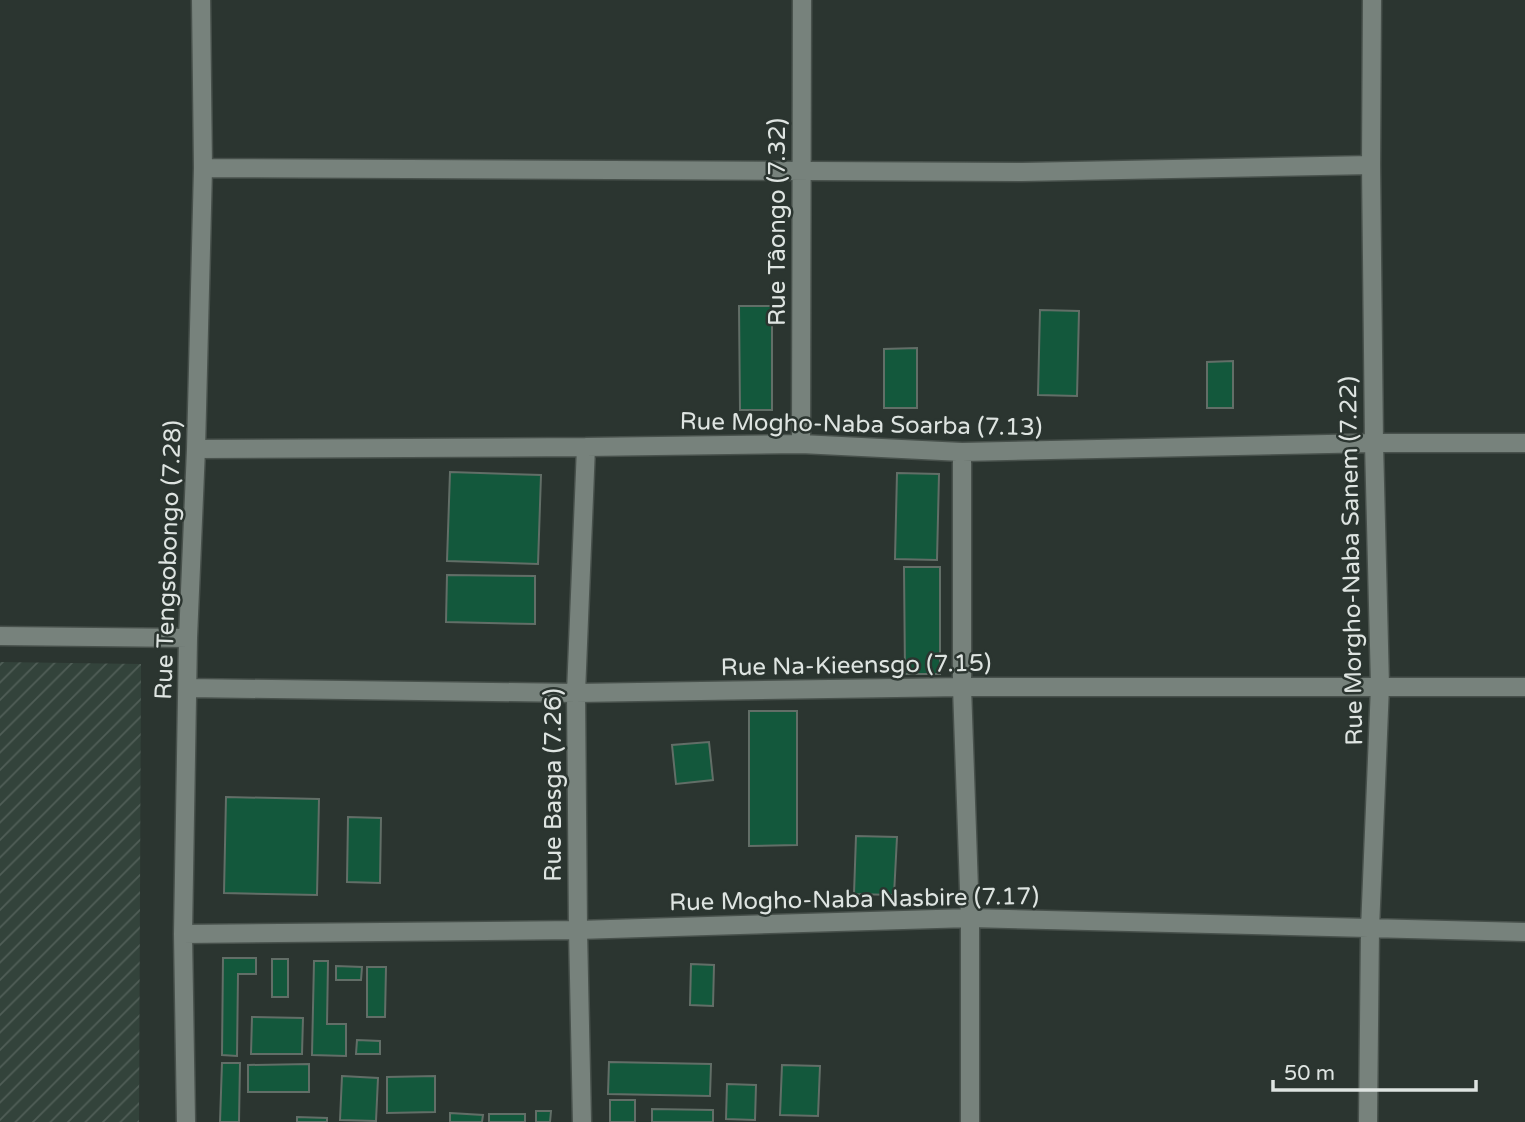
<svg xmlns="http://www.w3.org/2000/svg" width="1525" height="1122" viewBox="0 0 1525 1122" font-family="'Varela Round',sans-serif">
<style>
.industrial{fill:url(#industrial-furrows)}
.building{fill:#13583c;stroke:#626e67;stroke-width:2}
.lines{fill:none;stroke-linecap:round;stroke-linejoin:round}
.street-casing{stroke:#48514c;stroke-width:21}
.street{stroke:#77827c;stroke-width:18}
.labels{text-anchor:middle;stroke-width:5;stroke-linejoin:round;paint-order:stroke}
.street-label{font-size:24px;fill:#dee4e1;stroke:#2b3530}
</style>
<defs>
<pattern id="industrial-furrows" width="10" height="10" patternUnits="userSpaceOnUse" patternTransform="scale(1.75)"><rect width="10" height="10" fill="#33433b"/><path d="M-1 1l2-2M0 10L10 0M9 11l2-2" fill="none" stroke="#505e57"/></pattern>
</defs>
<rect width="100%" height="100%" fill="#2b3530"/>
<path class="industrial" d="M0,662L141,664L139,1122H0Z"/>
<path class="building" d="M739,306H772V410H740Z
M1040,310L1079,311L1077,396L1038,395Z
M917,348V408H884V349Z
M1233,361V408H1207V362Z
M450,472L541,475L538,564L447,561Z
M897,473L939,474L937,560L895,559Z
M904,567H940V674H905Z
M447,575L535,576V624L446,622Z
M749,711H797V845L749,846Z
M709,742L713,780L676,784L672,745Z
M226,797L319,799L317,895L224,893Z
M348,817L381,818L380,883L347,882Z
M856,836L897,837L894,895L854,894Z
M223,958H256V974H238L237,1056L222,1055Z
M272,959H288V997H272Z
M314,961H328L327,1024H346V1056L312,1055Z
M691,964L714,965L713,1006L690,1005Z
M336,966L362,967L361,980H336Z
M367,967H386L385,1017H367Z
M252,1017L303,1018L302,1054H251Z
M357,1040L380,1041V1054H356Z
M609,1062L711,1064L710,1096L608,1094Z
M222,1063H240L239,1122H220Z
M309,1064V1092H248V1065Z
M782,1065L820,1066L818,1116L780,1115Z
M342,1076L378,1078L376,1121L340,1120Z
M435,1076V1112L387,1113V1077Z
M727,1084L756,1085L755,1120L726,1119Z
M610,1100H635V1122H610Z
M652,1109L713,1110V1122H652Z
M536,1111H551L550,1122H536Z
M450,1113L483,1115L482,1122H450Z
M489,1114H525V1122H489Z
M297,1117L327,1118V1122H297Z"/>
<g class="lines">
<g class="street-casing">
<path id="street" d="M203,168L1022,172L1371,165
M801,444L802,0
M196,449L586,447L801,444L962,452L1374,443H1525
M962,452V687L970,918V1122
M0,636L188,638
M188,688L576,693L962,687H1525
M183,934L578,930L970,918L1525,932
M186,1122L183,934L188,638L196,449L203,168L201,0
M582,1122L578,930L576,693L586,447
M1368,1122L1370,929L1380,686L1374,443L1371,165L1372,0"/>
</g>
<use href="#street" class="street"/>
</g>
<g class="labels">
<g class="street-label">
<text transform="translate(777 222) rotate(-90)" y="8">Rue Tâongo (7.32)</text>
<text transform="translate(861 424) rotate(1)" y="8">Rue Mogho-Naba Soarba (7.13)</text>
<text transform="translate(168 560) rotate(-88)" y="8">Rue Tengsobongo (7.28)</text>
<text transform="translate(1351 561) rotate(-91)" y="8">Rue Morgho-Naba Sanem (7.22)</text>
<text transform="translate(856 665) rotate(-1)" y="8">Rue Na-Kieensgo (7.15)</text>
<text transform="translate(553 785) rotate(-90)" y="8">Rue Basga (7.26)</text>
<text transform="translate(854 899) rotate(-1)" y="8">Rue Mogho-Naba Nasbire (7.17)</text>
</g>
</g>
<path d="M1273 1080v10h203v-10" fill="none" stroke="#dee4e1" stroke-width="3.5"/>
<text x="1284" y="1080" font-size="21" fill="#dee4e1" stroke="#2b3530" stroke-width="5" paint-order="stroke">50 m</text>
</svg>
